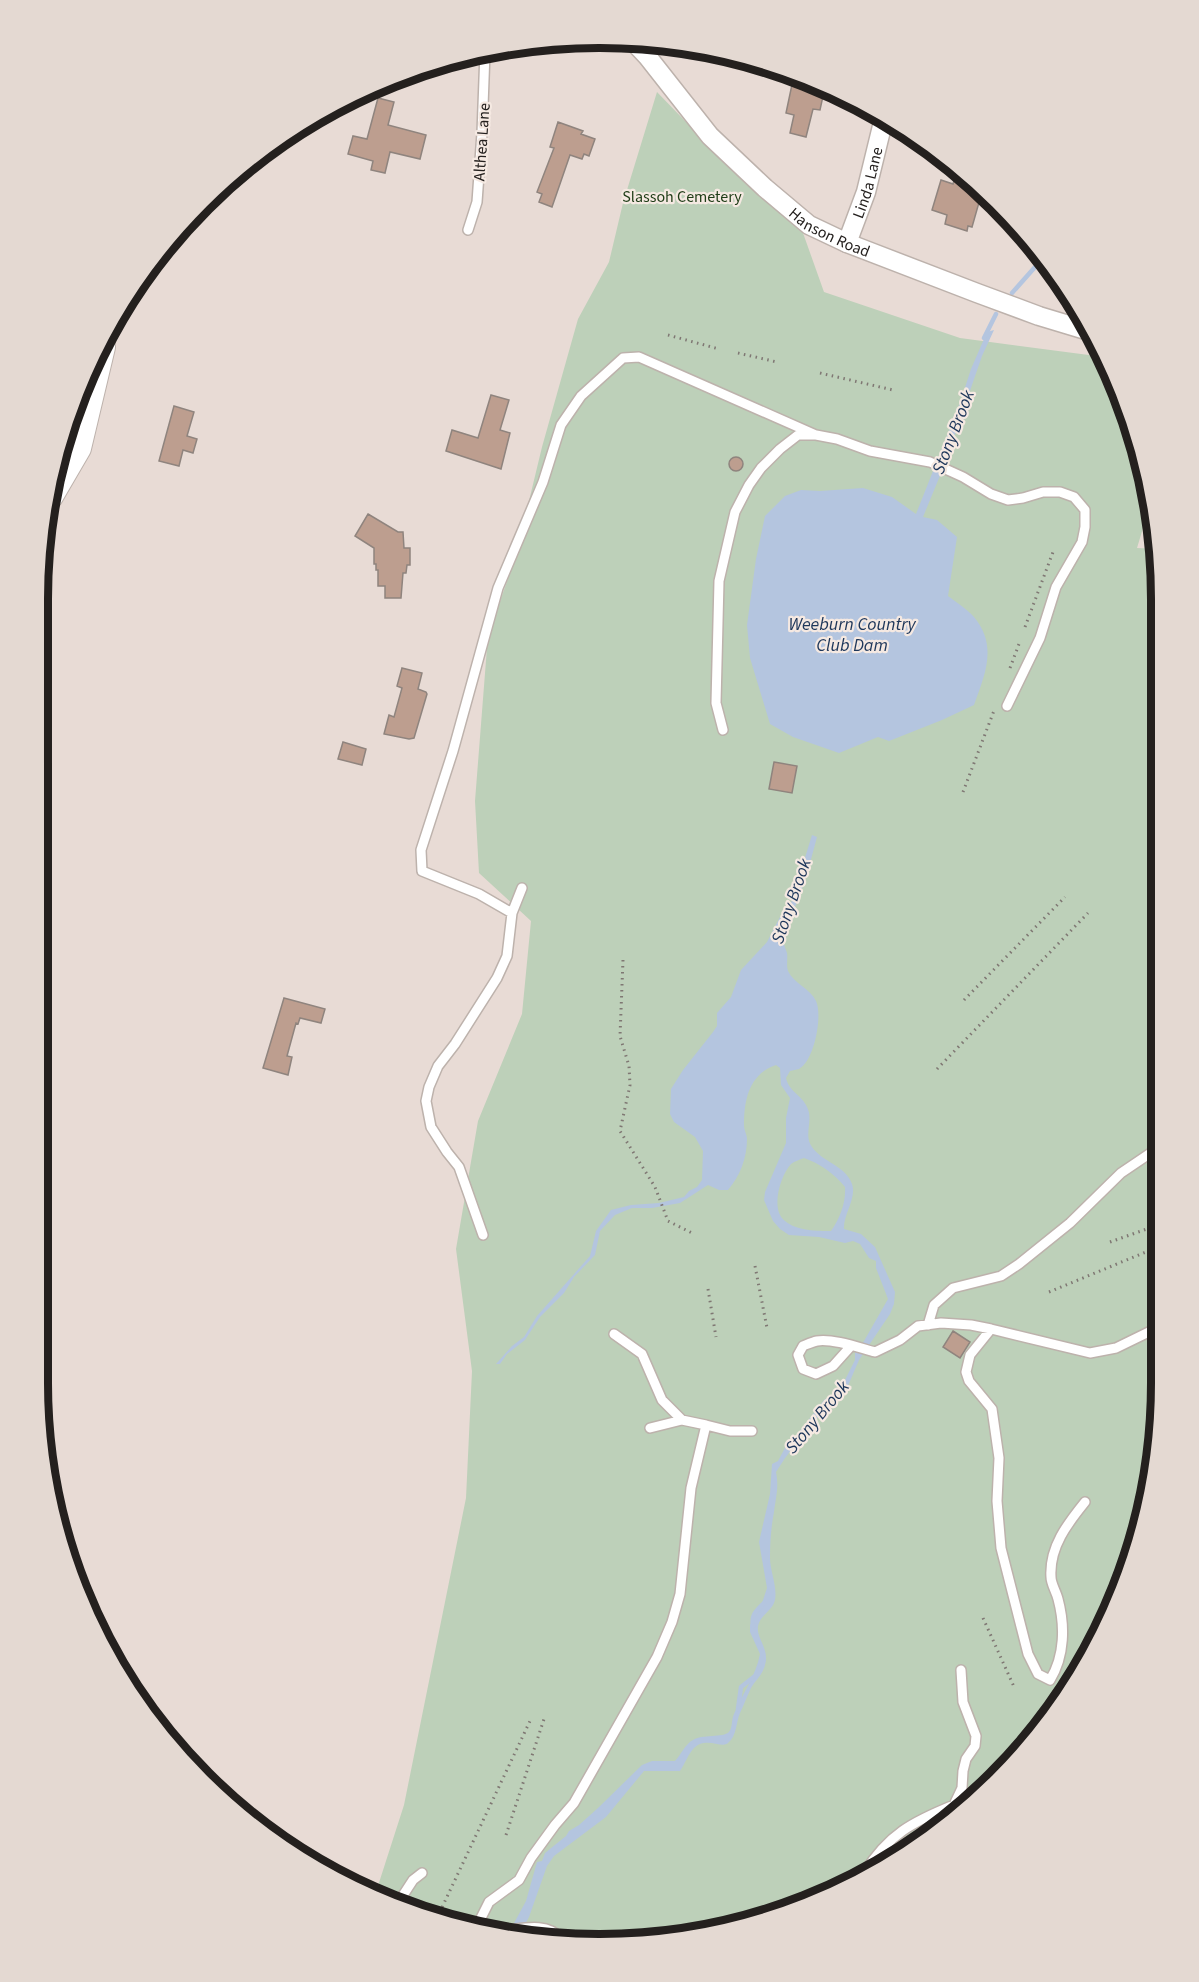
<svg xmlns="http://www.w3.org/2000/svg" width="1199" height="1982" viewBox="0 0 1199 1982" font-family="'Source Sans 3',sans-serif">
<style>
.green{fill:#bdd0b9}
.water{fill:#b4c5df;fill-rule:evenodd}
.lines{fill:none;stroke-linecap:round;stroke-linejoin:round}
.stream{stroke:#b4c5df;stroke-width:4.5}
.building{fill:#bd9e8f;stroke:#8f847e;stroke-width:1.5}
.service-casing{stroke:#bdb2ac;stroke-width:12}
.minor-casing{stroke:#bdb2ac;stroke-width:21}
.secondary-casing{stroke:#bdb2ac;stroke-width:28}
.path{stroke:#7f7773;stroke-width:3;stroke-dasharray:1.5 4.5;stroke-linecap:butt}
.service{stroke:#fff;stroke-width:9}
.minor{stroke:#fff;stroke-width:18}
.secondary{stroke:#fff;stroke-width:26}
.labels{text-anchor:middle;stroke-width:4.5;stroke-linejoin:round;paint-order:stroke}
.street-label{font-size:16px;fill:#24201e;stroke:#f5e9e2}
.park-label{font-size:16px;fill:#1e3c16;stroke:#f5e9e2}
.water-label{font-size:18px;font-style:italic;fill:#1d365a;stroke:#f5e9e2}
.rim{fill:none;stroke:#24201e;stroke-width:8}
</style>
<rect width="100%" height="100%" fill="#e8dbd5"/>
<path class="green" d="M657,92L744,182L803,233L824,292L960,338L1104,357L1132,419L1149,508L1137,548L1158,549L1160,562L1157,1456L1119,1597L1046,1724L912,1850L780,1915L599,1944L419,1915L376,1892L404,1805L466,1498L472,1371L456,1249L478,1121L522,1014L531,921L479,873L475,801L488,635L515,559L542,447L578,319L609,262L623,203Z"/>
<path class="water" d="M994,330L982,356L944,466L923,517L937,520L957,537L948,596C956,602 967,609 974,617C998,646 985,674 974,705L942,720L889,741L878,737L839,753L793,737L770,724L750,658L747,625L756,559L765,516L785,496L801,490L820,491L863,488L892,497L916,514L960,403L971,369L987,332Z
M812,835L817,837C811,860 804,885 795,907C792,916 783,922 782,931C781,938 785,947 787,953C788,959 786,965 788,971C794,984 810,988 816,1001C823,1016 814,1061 799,1069C796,1070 793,1070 790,1071L786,1078C789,1092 802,1095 807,1107C814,1120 803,1135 812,1147C822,1162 845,1165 852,1184C857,1198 843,1215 844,1229L861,1234L875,1247L895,1292L894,1304L890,1314L859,1360L844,1395C825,1399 825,1410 814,1422C800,1438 787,1454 776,1472C779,1488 776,1496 774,1512C771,1527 770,1543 770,1558C770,1572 779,1590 774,1603C770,1612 760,1616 758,1626C756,1639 770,1649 765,1665C763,1674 755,1681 751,1688C747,1696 744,1705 740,1713C736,1722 737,1736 728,1743C722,1749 706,1736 694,1748C688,1754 685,1764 680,1771H644L606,1817L554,1856L547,1866L529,1917L521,1932L513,1925L526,1901L537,1862L542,1861L545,1853L566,1836L569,1831L579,1825L598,1808L642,1765L652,1761H675C681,1755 685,1744 693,1740C702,1734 723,1738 729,1732C733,1727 731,1720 734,1714C742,1694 756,1676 760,1654L750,1632V1625L760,1609L767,1588L759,1542L770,1494L772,1464L778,1461L786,1446L796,1436L824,1400L840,1390L855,1360V1351L864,1341L888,1299L876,1268V1261L869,1258L860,1244L853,1241L845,1243L819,1237L789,1235L780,1229L773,1221L764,1200L765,1192L786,1143V1118L790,1098L781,1085L780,1068L776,1065C749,1074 744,1100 744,1126C744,1130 747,1135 747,1139C747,1158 740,1176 728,1190H719L708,1185L680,1203L652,1208H632L615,1215L600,1231L595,1255L574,1277L564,1293L540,1317L525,1340L507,1354L500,1364H496L512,1346L524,1337L537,1316L590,1256L596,1231L611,1210L631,1205L659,1203L684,1197L689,1191L697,1187L702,1180L703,1151L695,1137L674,1122L670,1114L671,1089L683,1070L713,1032L717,1026V1013L731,997L741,970L767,942L780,917L791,903ZM804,1158C819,1163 835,1174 845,1187C846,1203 840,1218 831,1231C817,1231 797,1231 785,1221C770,1210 780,1176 791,1164C795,1161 799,1160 804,1158Z"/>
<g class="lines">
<path class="stream" d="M1012,293L1043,258
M984,338L996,314
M753,1626C751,1615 756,1611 764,1603
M738,1709L741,1687L755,1676"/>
</g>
<path class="building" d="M794,75L825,87L820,110L813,109L806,137L790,133L794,115L786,113Z
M378,98L394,102L388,125L426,135L420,159L390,152L385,173L371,170L373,161L348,154L353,136L367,139Z
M558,122L583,131L581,134L595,139L589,156L584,154L582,159L570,155L552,207L539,202L542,194L537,192L554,148L550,147Z
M956,173L965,176L973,183L971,189L980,192L978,198L980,199L972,227L968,226L967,231L945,224L947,215L932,210L941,180L953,184Z
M491,395L509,400L500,430L510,433L501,469L446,451L452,430L478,438Z
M174,406L194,412L187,436L197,439L193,453L183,450L179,466L159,461Z
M729 464a7 7 0 1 1 14 0a7 7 0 1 1-14 0Z
M368,514L398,532H403L404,548H410V565H407L406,573H403L401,598H385V586H378V570H376V564H374V548L355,536Z
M402,668L422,673L418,689L426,692L427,694L414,738L409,739L384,734L389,715L394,717L402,688L397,686Z
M343,742L366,749L362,765L338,759Z
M774,762L797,766L792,793L769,789Z
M284,998L325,1009L321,1023L300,1018L298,1024L296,1023L287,1056L292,1057L288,1075L263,1068Z
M953,1331L970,1342L960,1358L943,1347Z"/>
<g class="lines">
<g class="service-casing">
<path id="service" d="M468,230L477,202L482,133L485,52
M816,435L837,439L870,451L930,462L963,477L991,494L1008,500L1023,498L1043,492H1060L1074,497L1085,510V527L1082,542L1056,587L1040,638L1007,706
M512,913L479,894L422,871L421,850L453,751L498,588L543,482L561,425L581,396L623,358L639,357L816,435H798L780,449L761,468L749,485L735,512L719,581L716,703L723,730
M483,1235L459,1167L447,1152L431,1127L426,1101L429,1087L438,1066L455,1044L497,978L507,956L512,913L522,888
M928,1325L934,1305L953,1288L1001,1276L1019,1264L1070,1223L1121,1173L1158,1148
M991,1329L970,1355L966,1372L969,1381L992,1409L999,1458L997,1501L1001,1548L1028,1654L1038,1674L1050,1680C1065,1656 1065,1625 1058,1599C1056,1591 1051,1584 1051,1577C1049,1547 1068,1523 1085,1502
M614,1334L642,1354L662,1400L682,1420
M851,1346L833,1366L816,1374L803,1369L798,1355L803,1346C808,1344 812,1342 817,1341C832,1338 860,1348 875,1352L900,1340L918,1326L941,1323L971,1325L991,1329L1090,1353L1116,1348L1157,1328
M650,1428L682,1420L706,1425
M864,1873C889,1834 912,1822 954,1805L962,1788L963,1771L966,1759L975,1746L976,1736L963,1702L961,1670
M398,1903L413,1880L422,1873
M478,1924L489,1902L519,1880L531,1858L555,1825L574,1803L657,1657L672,1622L680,1594L691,1488L706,1425L730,1431H752
M509,1930C525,1928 548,1923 560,1938
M684,1931L701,1928"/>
</g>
<g class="minor-casing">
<g id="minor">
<path id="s1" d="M631,39L647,56L710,136L765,188L809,225L847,243L977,293L1039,316L1092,332"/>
<path id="s2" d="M847,243L866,192L884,118"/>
</g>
</g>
<g class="secondary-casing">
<path id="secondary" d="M50,496L78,448L102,347"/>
</g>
<path class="path" d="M668,335L719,349
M738,353L777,362
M820,373L893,390
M1025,627L1053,552
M1010,668L1019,644
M963,792L995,708
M623,960L620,1036L629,1066L630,1085L620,1131L655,1187L668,1221L694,1234
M964,1000L1065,897
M937,1069L1088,913
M1110,1242L1158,1225
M755,1266L767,1328
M708,1289L716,1337
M1049,1292L1158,1247
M983,1618L1015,1689
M506,1835L544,1719
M437,1918L530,1721"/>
<use href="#service" class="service"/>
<use href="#minor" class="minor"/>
<use href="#secondary" class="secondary"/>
</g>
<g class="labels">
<g class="street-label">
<text transform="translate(481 142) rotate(-86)" y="6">Althea Lane</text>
<text dy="6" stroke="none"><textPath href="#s2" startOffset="64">Linda Lane</textPath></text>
<text dy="6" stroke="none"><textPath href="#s1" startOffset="280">Hanson Road</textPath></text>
</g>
<g class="park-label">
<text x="682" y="202">Slassoh Cemetery</text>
</g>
<g class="water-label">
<text transform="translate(953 432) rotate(-69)" y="6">Stony Brook</text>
<text x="852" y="630">Weeburn Country<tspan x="852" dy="21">Club Dam</tspan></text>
<text transform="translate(791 901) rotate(-71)" y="6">Stony Brook</text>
<text transform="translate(817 1417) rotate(-50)" y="6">Stony Brook</text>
</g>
</g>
<path d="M0 0H1199V1982H0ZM599 48H600A551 551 0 0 1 1151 599V1383A551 551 0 0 1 600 1934H599A551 551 0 0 1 48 1383V599A551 551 0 0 1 599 48Z" fill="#e4d9d2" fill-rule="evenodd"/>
<path class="rim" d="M599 48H600A551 551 0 0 1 1151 599V1383A551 551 0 0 1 600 1934H599A551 551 0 0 1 48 1383V599A551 551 0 0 1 599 48Z"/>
</svg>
